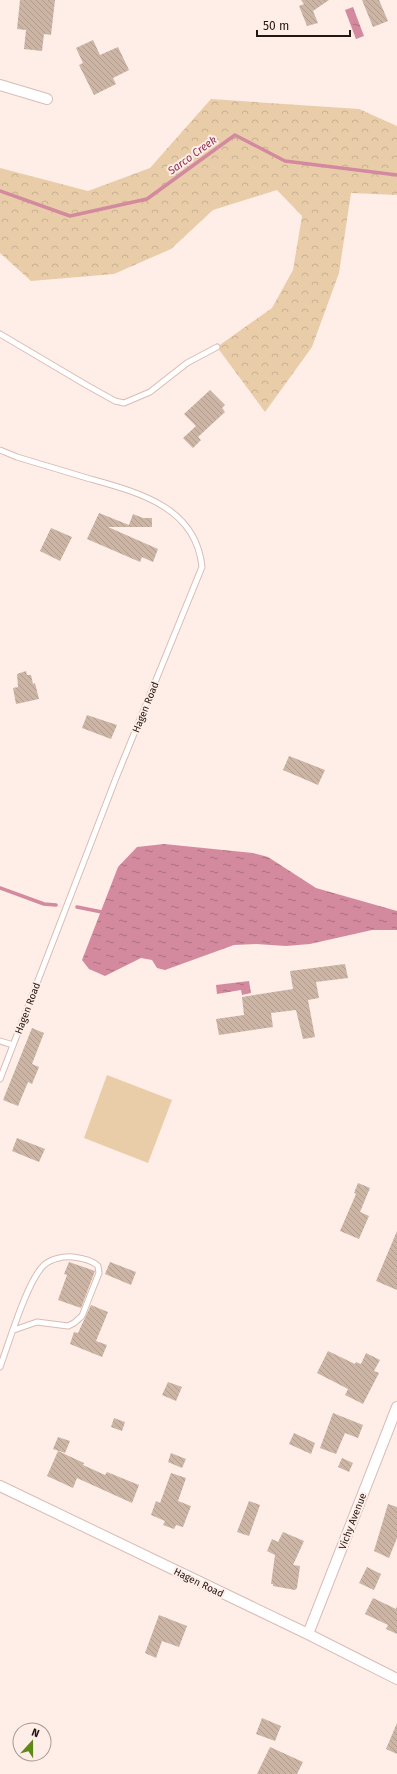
<svg xmlns="http://www.w3.org/2000/svg" width="397" height="1774" viewBox="0 0 397 1774" font-family="'Fira Sans',sans-serif">
<style>
.green{fill:#e9cda9}
.forest{fill:url(#forest-crowns)}
.water{fill:url(#water-ripples)}
.lines{fill:none;stroke-linecap:round;stroke-linejoin:round}
.stream{stroke:#d38a9f;stroke-width:3.5}
.building{fill:url(#building-back-hatch)}
.lane-casing{stroke:#d9bcb3;stroke-width:7}
.street-casing{stroke:#d9bcb3;stroke-width:12}
.lane{stroke:#fff;stroke-width:5}
.street{stroke:#fff;stroke-width:10}
.labels{text-anchor:middle;stroke-width:4;stroke-linejoin:round;paint-order:stroke}
.street-label{font-size:10px;fill:#211714;stroke:#ffede7}
.water-label{font-size:11px;font-style:italic;fill:#8b3453;stroke:#ffede7}
</style>
<defs>
<pattern id="forest-crowns" width="20" height="18" patternUnits="userSpaceOnUse"><rect width="20" height="18" fill="#e9cda9"/><path d="M2 6a3 3 0 1 1 6 0M12 15a3 3 0 1 1 6 0" fill="none" stroke="#c8af91"/></pattern>
<pattern id="water-ripples" width="26" height="14" patternUnits="userSpaceOnUse"><rect width="26" height="14" fill="#d38a9f"/><path d="M2 4q2-2 4 0t4 0M15 11q2-2 4 0t4 0" fill="none" stroke="#ab7080"/></pattern>
<pattern id="building-back-hatch" width="6" height="6" patternUnits="userSpaceOnUse"><rect width="6" height="6" fill="#cdb5a5"/><path d="M-1 5l2 2M0 0l6 6M5-1l2 2" fill="none" stroke="#b09b8d"/></pattern>
</defs>
<rect width="100%" height="100%" fill="#ffede7"/>
<path class="green" d="M107,1075L172,1100L148,1163L84,1138Z"/>
<path class="forest" d="M211,99L359,109L397,126V195L351,193L339,273L312,347L265,412L217,347L272,308L293,270L302,216L277,190L213,210L171,249L114,274L31,281L0,253V168L88,191L150,168Z"/>
<path class="water" d="M353,7L364,36L356,39L345,10Z
M164,844L253,853L268,857L316,888L397,911V930H372L310,944L286,946L256,944L234,945L165,970L157,968L152,960L141,958L105,976L89,969L82,960L118,867L137,847Z
M249,981L251,993L242,995L241,990L217,994L216,985Z"/>
<g class="lines">
<path class="stream" d="M0,191L70,216L147,199L235,135L285,161L397,175
M0,888L44,904L56,905
M77,907L102,912"/>
</g>
<path class="building" d="M20,0H55L51,35L44,34L42,51L24,49L26,30L17,29Z
M301,0H329L313,11L318,23L307,26L299,6L304,4Z
M362,0H379L388,21L373,27Z
M93,40L100,55L118,47L129,70L113,78L116,84L94,95L79,65L83,63L76,48Z
M210,390L225,405L222,408L225,412L198,437L201,440L193,448L183,438L196,426L184,414Z
M99,513L129,525L133,514L143,518H152V527H108L158,549L153,562L142,557L140,562L87,539Z
M51,528L72,537L60,561L40,551Z
M26,671L27,675H31L33,684L35,683L39,699L16,704L13,688L18,687L17,674Z
M87,715L117,725L111,739L82,728Z
M289,756L325,770L318,785L283,770Z
M345,964L348,978L316,982L319,998L308,1000L315,1037L303,1039L296,1010L271,1013L273,1027L219,1035L216,1019L244,1015L242,997L293,989L290,971Z
M32,1028L44,1033L32,1064L39,1067L32,1084L28,1082L18,1106L3,1100Z
M17,1138L45,1149L39,1162L12,1151Z
M358,1183L370,1188L360,1212L369,1216L359,1239L340,1231L356,1194L354,1193Z
M397,1231V1290L376,1281Z
M69,1262L95,1271L81,1308L58,1300L67,1275L64,1274Z
M110,1262L136,1272L131,1285L105,1274Z
M91,1305L108,1312L96,1341L107,1345L102,1357L70,1344L74,1332L78,1333Z
M328,1351L355,1364L356,1362L361,1364L366,1353L380,1360L374,1371L379,1373L363,1404L345,1395L348,1389L317,1373Z
M168,1382L182,1387L176,1401L162,1395Z
M333,1413L363,1425L358,1438L345,1433L336,1454L320,1448Z
M114,1418L125,1422L122,1431L111,1427Z
M294,1433L315,1443L311,1454L289,1444Z
M58,1437L70,1441L65,1453L53,1449Z
M58,1451L84,1463L83,1465L105,1475L107,1472L139,1485L132,1503L77,1478L73,1488L47,1476Z
M171,1453L186,1459L182,1468L168,1462Z
M342,1458L353,1463L349,1472L338,1467Z
M171,1473L186,1478L178,1501L191,1506L183,1527L176,1525L174,1529L163,1525L165,1521L151,1515L156,1501L160,1503Z
M249,1501L260,1505L249,1536L237,1532Z
M388,1504L397,1507V1538L389,1558L374,1551Z
M283,1532L304,1541L293,1565L300,1566L297,1588L295,1590L273,1586V1584H271L275,1555L267,1551L272,1539L278,1542Z
M367,1567L381,1574L374,1590L359,1583Z
M373,1598L396,1609L397,1606V1634L386,1629L388,1625L365,1614Z
M159,1615L187,1626L179,1647L162,1641L156,1658L145,1653Z
M262,1718L281,1726L275,1741L256,1734Z
M397,1723V1754L386,1749Z
M270,1747L303,1762L297,1774H257Z"/>
<g class="lines">
<g class="lane-casing">
<path id="lane" d="M0,334L88,386L115,401L124,403L150,392L187,363L217,347
M0,450L17,457C40,464 64,471 87,478C137,492 196,506 202,567L116,778L0,1079
M0,1041L13,1045
M0,1367C9,1343 27,1281 44,1265C51,1259 63,1256 73,1257C82,1258 92,1260 98,1266L99,1273L82,1316L74,1323L68,1326L37,1322L14,1330"/>
</g>
<g class="street-casing">
<path id="street" d="M0,85L47,99
M0,1486L308,1634L397,1679
M308,1634L397,1407"/>
</g>
<use href="#lane" class="lane"/>
<use href="#street" class="street"/>
</g>
<g class="labels">
<g class="street-label">
<text transform="translate(145 707) rotate(-68)" y="4">Hagen Road</text>
<text transform="translate(27 1008) rotate(-69)" y="4">Hagen Road</text>
<text transform="translate(352 1521) rotate(-69)" y="4">Vichy Avenue</text>
<text transform="translate(199 1582) rotate(26)" y="4">Hagen Road</text>
</g>
<g class="water-label">
<text transform="translate(192 155) rotate(-36)" y="4">Sarco Creek</text>
</g>
</g>
<g transform="translate(32 1742) rotate(21)"><circle r="19" fill="#ffede7" stroke="#a69793"/>
<path d="M0-3L7 15L0 10L-7 15Z" fill="#5f8916"/>
<text y="-6" font-size="11" font-weight="bold" text-anchor="middle" fill="#211714">N</text>
</g>
<path d="M257 30v6h93v-6" fill="none" stroke="#211714" stroke-width="2"/>
<text x="263" y="30" font-size="12" fill="#211714" stroke="#ffede7" stroke-width="3" paint-order="stroke">50 m</text>
</svg>
